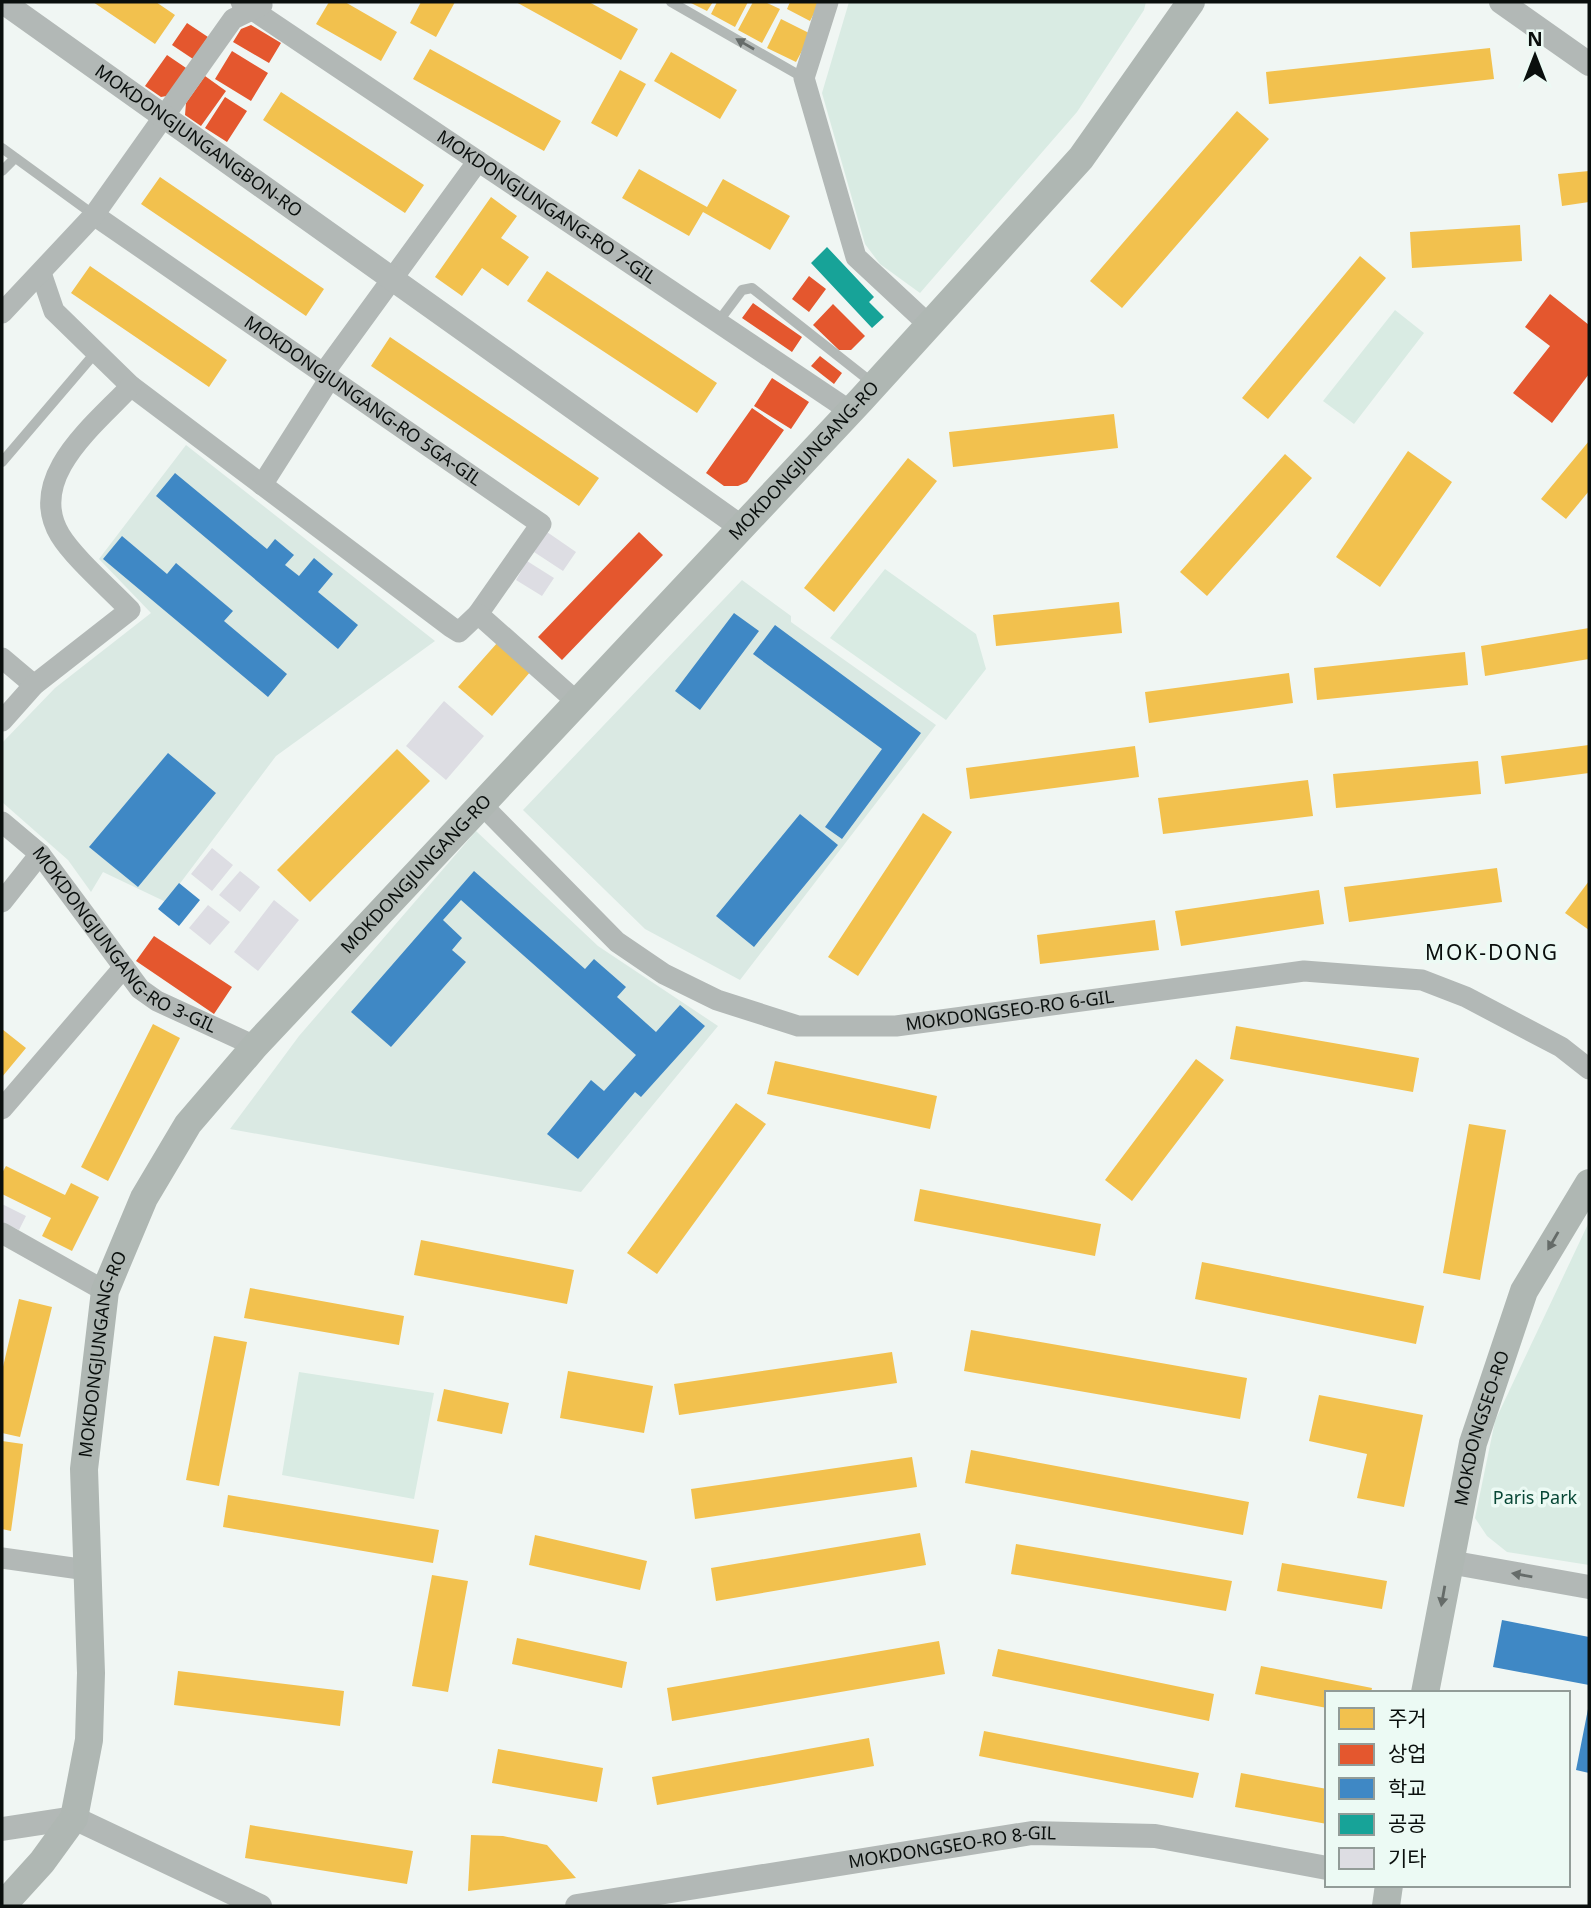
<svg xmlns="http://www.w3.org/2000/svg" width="1591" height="1908" viewBox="0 0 1591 1908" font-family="'Noto Sans','Noto Sans KR',sans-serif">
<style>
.built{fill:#dae9e3}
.green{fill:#d9ebe3}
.homes{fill:#f2c14e}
.shops{fill:#e4572e}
.schools{fill:#3f88c5}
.public{fill:#17a398}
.building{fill:#dddde3}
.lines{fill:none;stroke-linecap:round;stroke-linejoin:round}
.service{stroke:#b2b8b6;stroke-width:10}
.minor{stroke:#b2b8b6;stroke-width:21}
.tertiary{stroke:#b2b8b6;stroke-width:24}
.secondary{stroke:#afb7b3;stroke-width:28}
.oneway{fill:#666c6a}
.oneway2{fill:#656b68}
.labels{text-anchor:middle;stroke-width:7;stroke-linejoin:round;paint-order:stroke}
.street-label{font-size:18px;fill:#0a0f0d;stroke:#ecfaf4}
.park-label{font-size:18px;fill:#064635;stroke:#ecfaf4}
.quarter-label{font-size:21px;letter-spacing:2px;fill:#0a0f0d;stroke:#ecfaf4}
</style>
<rect width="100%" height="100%" fill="#f0f6f3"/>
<path class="built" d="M186,445L435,641L276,756L166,902L103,872L91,892L68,860L2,802V743L55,688L151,613L99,559Z
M742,580L791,616V622L936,725L740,980L645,929L523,810Z
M476,831L598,946L718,1026L581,1192L230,1129L299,1036Z"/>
<path class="green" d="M849,2H1146L1144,10L1077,112L920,293L880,264L865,244L822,93Z
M1395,310L1424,333L1354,424L1323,401Z
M885,569L976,634L986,669L946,720L830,638Z
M1589,1222V1565L1507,1552L1487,1536L1475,1518L1495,1421Z
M299,1372L434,1393L414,1499L282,1475Z"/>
<path class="homes" d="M93,2H156L175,15L155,44Z
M329,2H345L397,32L381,61L316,24Z
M421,2H455L436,37L410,23Z
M516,2H589L638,29L621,60Z
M689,2H713L707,11Z
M717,2H748L735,27L711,14Z
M753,2H765L780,9L762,43L738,30Z
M790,2H820L810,21L787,9Z
M781,19L811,34L796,62L767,48Z
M1490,48L1494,79L1269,104L1266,72Z
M430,49L561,121L544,151L413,79Z
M671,52L737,90L720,119L654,81Z
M620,70L646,84L617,137L591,123Z
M281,92L424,185L405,213L263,120Z
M1237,111L1269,139L1122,308L1090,281Z
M639,169L707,207L723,179L790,216L770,250L703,212L689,236L622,198Z
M1589,171V202L1562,206L1558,174Z
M160,177L324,289L306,316L141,204Z
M491,197L517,216L501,238L529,257L508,286L482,268L462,296L435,277Z
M1520,225L1522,261L1412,268L1410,232Z
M1360,256L1386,278L1268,419L1242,398Z
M90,266L227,360L209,387L71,293Z
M547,271L717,383L697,413L527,301Z
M390,337L599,478L579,506L371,366Z
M1114,414L1118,448L953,467L949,432Z
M1589,441V491L1566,519L1541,499Z
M1408,451L1452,482L1380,587L1336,557Z
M1285,454L1312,478L1207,596L1180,572Z
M908,458L937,481L834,612L804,588Z
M1119,602L1122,633L996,646L993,615Z
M1589,628V659L1485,676L1481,646Z
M498,642L531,671L492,716L458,687Z
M1465,652L1468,685L1317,700L1314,668Z
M1289,673L1293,703L1149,723L1145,692Z
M1589,745V773L1505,784L1501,756Z
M1135,746L1139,777L970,799L966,768Z
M397,749L430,781L310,902L277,870Z
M1478,761L1481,794L1336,808L1333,774Z
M1308,780L1313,816L1163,834L1158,798Z
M923,813L952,832L858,976L828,957Z
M1497,868L1502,902L1349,922L1344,887Z
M1589,881V930L1565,913Z
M1319,890L1324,924L1181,946L1175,911Z
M1155,920L1159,950L1040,964L1037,935Z
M153,1024L180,1038L108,1181L81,1167Z
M1236,1026L1419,1058L1413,1092L1230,1059Z
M2,1029L26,1048L2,1077Z
M1196,1059L1224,1080L1132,1201L1105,1180Z
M775,1061L937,1096L930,1129L767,1094Z
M736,1103L766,1124L657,1274L627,1253Z
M1469,1124L1506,1130L1480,1280L1443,1273Z
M6,1166L65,1195L71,1183L99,1197L72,1251L42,1236L51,1218L2,1194V1173Z
M920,1189L1101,1224L1095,1256L914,1221Z
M421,1240L574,1270L567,1304L414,1275Z
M1202,1262L1424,1306L1416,1344L1195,1299Z
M250,1288L404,1316L399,1345L244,1318Z
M19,1299L52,1307L20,1437L2,1433V1371Z
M971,1330L1247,1378L1240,1419L964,1371Z
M214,1336L247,1342L219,1486L186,1480Z
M892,1352L897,1383L679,1415L674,1384Z
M568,1371L653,1386L644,1433L560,1418Z
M444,1389L509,1403L502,1434L437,1421Z
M1319,1395L1423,1415L1404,1507L1357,1498L1367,1454L1309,1441Z
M2,1441L23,1444L11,1531L2,1529Z
M971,1450L1249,1502L1243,1535L965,1483Z
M912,1457L917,1487L695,1519L691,1489Z
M228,1495L439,1530L433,1563L223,1527Z
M920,1533L926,1565L716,1601L711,1568Z
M535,1535L647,1561L640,1590L529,1565Z
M1016,1544L1232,1581L1226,1611L1011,1574Z
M1282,1563L1387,1581L1382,1609L1277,1591Z
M432,1575L468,1581L448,1692L412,1686Z
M517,1638L627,1662L622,1688L512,1664Z
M939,1641L945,1674L672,1721L667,1688Z
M998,1649L1214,1694L1209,1721L992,1676Z
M1261,1666L1372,1688L1371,1693H1327V1708L1255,1694Z
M178,1671L344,1691L340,1726L174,1705Z
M984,1731L1199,1773L1193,1798L979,1756Z
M869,1738L874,1766L657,1805L652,1777Z
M498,1749L603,1768L597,1802L492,1783Z
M1241,1773L1327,1789V1824L1235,1807Z
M250,1825L413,1851L407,1884L245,1858Z
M471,1835L503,1836L547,1845L576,1878L468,1891Z"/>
<path class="shops" d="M187,23L208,37L193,59L172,45Z
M251,25L281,43L269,63L233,42L241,29Z
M232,51L268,73L251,101L215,79Z
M167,55L189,70L172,95L161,97L145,86Z
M205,76L226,91L201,126L185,115L186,103Z
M225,97L247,111L227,142L205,128Z
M809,276L826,289L809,312L792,299Z
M1550,294L1589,325V374L1552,423L1513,393L1550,346L1525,327Z
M753,303L802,337L792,352L742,318Z
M833,304L865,336L851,350H839L813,325Z
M820,356L842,373L834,384L811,366Z
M772,378L809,402L791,429L754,406Z
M752,408L784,430L747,482L738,486H724L706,473Z
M639,532L663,555L562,660L538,637Z
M154,936L232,987L214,1014L136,961Z"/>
<path class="schools" d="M175,473L267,549L275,539L294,555L285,565L299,576L314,558L333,574L318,592L358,625L338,649L156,496Z
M122,536L167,574L176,563L233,611L224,621L287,674L268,697L103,559Z
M734,613L759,631L700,710L675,691Z
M775,625L921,733L842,839L825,827L882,749L753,654Z
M168,753L216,793L138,887L89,847Z
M800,814L838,845L754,947L716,916Z
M474,871L585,969L594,959L626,987L617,997L656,1032L680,1005L705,1026L641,1097L635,1092L578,1159L547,1134L591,1080L604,1091L636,1055L461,900L443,920L462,938L452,950L466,962L391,1047L351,1012Z
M179,883L200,900L179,926L158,909Z
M1502,1620L1589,1637V1685L1493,1667Z
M1588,1709H1589V1773L1576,1770Z"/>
<path class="public" d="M827,247L874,297L869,302L884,317L872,328L811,263Z"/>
<path class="building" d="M547,532L576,552L563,571L534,552Z
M527,561L554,578L542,596L516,580Z
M444,701L484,736L446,780L406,746Z
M212,848L233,865L212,891L191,874Z
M240,871L260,887L240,912L219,895Z
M274,900L299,920L258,971L234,952Z
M208,905L230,922L210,945L189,928Z
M2,1204L26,1216L19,1230L2,1222Z"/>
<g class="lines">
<path class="service" d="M671,2L804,78
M2,148L94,215
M2,171L15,158
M718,322L742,290L752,288L875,385
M2,462L96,352"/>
<g class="minor">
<path id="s1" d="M241,2L850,411"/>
<path d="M828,2L804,78L856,257L929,325"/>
<path id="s2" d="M94,215L541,524L478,614"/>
<path d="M41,273L54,311L131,386L451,627L459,632L478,614L577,702"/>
<path d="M2,313L94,215L233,19L262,5"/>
<path d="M323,374L478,161"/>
<path d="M262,485L330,378"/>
<path d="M2,658L34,685"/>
<path d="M2,721L34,685L130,610C110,589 74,558 60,535C25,477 97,423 131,386"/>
<path id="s3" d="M482,805L617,942L664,974L717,1000L798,1026H896L1304,971L1422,980L1466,997L1561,1047L1589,1069"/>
<path id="s4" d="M2,822L40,854L140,989L157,1001L255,1046"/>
<path d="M2,902L40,854"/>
<path d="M2,1109L124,967"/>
<path d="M2,1233L105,1291"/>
<path d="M2,1558L87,1570"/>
</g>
<g class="tertiary">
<path id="s5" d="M3,2L741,527"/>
<path d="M1501,2L1589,64"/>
<path d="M1449,1562L1589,1587"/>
<path d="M2,1829L74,1818L260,1906"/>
<path id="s6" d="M577,1906L1032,1833L1155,1836L1327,1868"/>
</g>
<g class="secondary">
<path id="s7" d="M1425,1693L1473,1443L1524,1291L1589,1183"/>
<path id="s8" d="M2,1906L42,1862L74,1818L89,1740L91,1673L84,1469L105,1291L144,1198L188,1124L255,1046L861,400L1081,158L1191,2"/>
<path d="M1386,1906L1389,1885"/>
</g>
</g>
<defs><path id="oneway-solid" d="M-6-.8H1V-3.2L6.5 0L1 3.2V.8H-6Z" transform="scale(1.75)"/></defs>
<g class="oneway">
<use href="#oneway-solid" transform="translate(745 44) rotate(-150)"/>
<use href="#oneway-solid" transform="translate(1522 1575) rotate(-170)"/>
</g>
<g class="oneway2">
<use href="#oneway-solid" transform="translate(1553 1241) rotate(120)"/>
<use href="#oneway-solid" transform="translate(1443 1596) rotate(100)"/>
</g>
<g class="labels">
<g class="street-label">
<text dy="6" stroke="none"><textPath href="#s5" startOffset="240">MOKDONGJUNGANGBON-RO</textPath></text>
<text dy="6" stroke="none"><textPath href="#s1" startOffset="368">MOKDONGJUNGANG-RO 7-GIL</textPath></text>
<text dy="6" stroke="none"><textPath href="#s2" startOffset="327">MOKDONGJUNGANG-RO 5GA-GIL</textPath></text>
<text dy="6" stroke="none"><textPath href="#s8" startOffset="1736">MOKDONGJUNGANG-RO</textPath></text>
<text dy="6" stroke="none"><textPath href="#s8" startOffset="1169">MOKDONGJUNGANG-RO</textPath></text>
<text dy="6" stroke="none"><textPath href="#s4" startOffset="173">MOKDONGJUNGANG-RO 3-GIL</textPath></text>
<text dy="6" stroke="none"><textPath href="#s3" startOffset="606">MOKDONGSEO-RO 6-GIL</textPath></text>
<text dy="6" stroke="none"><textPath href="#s8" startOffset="581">MOKDONGJUNGANG-RO</textPath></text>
<text dy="6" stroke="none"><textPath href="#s7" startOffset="271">MOKDONGSEO-RO</textPath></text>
<text dy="6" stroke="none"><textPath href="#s6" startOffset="380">MOKDONGSEO-RO 8-GIL</textPath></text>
</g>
<g class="park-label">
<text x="1535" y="1504">Paris Park</text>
</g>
<g class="quarter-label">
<text x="1492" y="960">MOK-DONG</text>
</g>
</g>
<rect width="1591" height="1908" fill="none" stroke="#0a0f0d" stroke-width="7"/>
<rect x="1325" y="1691" width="245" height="196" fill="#ecfaf4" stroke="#929c98" stroke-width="2"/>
<rect x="1339" y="1708" width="35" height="21" fill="#f2c14e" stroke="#929c98" stroke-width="2"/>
<text x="1388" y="1726" font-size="21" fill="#0a0f0d">주거</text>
<rect x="1339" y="1744" width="35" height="21" fill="#e4572e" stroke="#929c98" stroke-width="2"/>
<text x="1388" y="1761" font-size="21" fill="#0a0f0d">상업</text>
<rect x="1339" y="1778" width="35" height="21" fill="#3f88c5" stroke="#929c98" stroke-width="2"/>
<text x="1388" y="1796" font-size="21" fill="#0a0f0d">학교</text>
<rect x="1339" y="1814" width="35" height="21" fill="#17a398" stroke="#929c98" stroke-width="2"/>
<text x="1388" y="1831" font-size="21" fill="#0a0f0d">공공</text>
<rect x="1339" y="1848" width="35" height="21" fill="#dddde3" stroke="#929c98" stroke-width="2"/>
<text x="1388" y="1866" font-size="21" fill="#0a0f0d">기타</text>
<g transform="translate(1535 56)" stroke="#ecfaf4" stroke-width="5" paint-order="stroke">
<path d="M0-5L12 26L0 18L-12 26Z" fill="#0a0f0d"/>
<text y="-10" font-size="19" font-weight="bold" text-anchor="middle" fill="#0a0f0d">N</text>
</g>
</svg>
